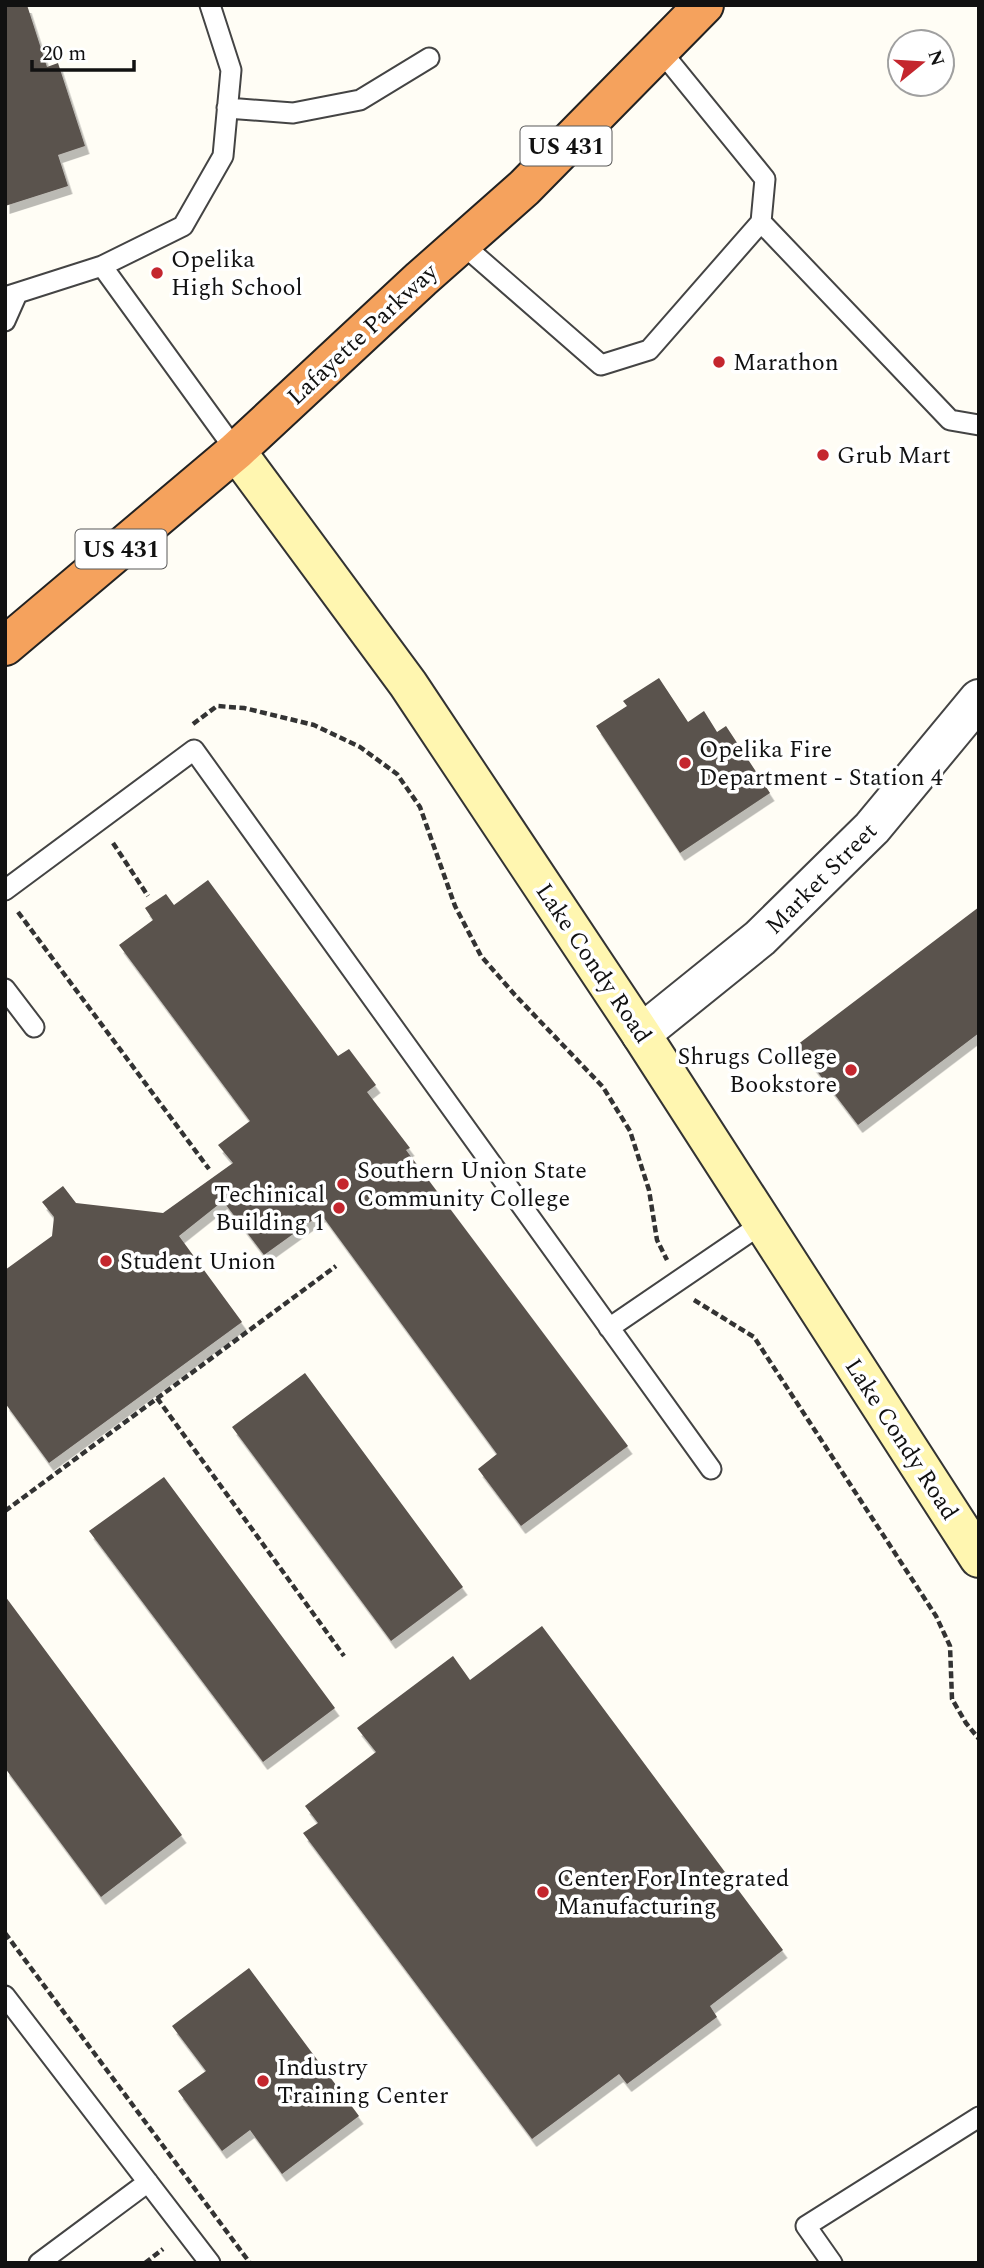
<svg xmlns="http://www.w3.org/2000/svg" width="984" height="2268" viewBox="0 0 984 2268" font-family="Spectral,serif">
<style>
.building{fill:#5a524d;filter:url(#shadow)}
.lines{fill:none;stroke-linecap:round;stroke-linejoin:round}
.lane-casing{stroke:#444;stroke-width:23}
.street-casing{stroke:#444;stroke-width:42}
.secondary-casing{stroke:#333;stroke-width:42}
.highway-casing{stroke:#222;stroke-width:42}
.path{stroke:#333;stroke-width:4.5;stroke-dasharray:7 3.5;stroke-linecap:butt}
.lane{stroke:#fff;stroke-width:19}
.street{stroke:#fff;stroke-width:38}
.secondary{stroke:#fff6b0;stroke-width:38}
.highway{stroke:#f5a25d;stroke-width:38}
.poi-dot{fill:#c4262e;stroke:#fff;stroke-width:2.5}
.labels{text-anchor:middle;stroke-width:7;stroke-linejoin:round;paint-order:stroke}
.shield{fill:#fff;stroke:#585858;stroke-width:2}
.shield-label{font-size:23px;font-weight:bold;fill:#111}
.poi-label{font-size:24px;fill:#111;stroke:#fff;text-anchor:start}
.street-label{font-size:24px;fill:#111;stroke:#fff}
</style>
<defs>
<filter id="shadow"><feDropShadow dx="4.5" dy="8" stdDeviation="0" flood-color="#0004"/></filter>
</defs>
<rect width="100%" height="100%" fill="#fffdf5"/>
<path class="building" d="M5,5H27L47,67L58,63L85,146L58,155L68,186L5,206Z
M659,678L688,722L704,711L717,732L726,726L770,793L680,853L596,726L627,706L623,701Z
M208,880L338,1056L349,1049L376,1085L367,1092L410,1148L406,1150L628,1446L521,1526L478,1469L497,1454L321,1214L264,1255L223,1201L179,1236L242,1322L49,1463L5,1403V1270L52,1236L54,1217L42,1202L63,1186L76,1203L163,1213L233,1163L218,1145L250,1121L119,945L153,920L145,908L166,894L174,905Z
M979,907V1033L858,1125L797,1045Z
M305,1373L463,1587L391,1641L232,1427Z
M164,1477L335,1708L263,1762L89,1531Z
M5,1596L182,1835L101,1897L5,1768Z
M542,1626L783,1950L710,2006L717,2017L627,2084L619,2074L532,2139L303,1833L318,1823L305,1806L376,1752L357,1728L453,1656L470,1680Z
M249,1968L359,2116L282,2174L250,2130L222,2151L178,2091L206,2071L172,2026Z"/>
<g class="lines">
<g class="lane-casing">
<path id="lane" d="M227,108L293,113L360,100L429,58
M761,222L950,420L979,425
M461,243L601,365L649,350L761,222L765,179L660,50
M102,266L236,451
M5,297L102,266L183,226L223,156L231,70L210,5
M5,321L17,294
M5,890L194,750L711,1469
M5,989L34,1027
M609,1328L763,1223
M5,1996L210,2263
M39,2263L148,2182
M832,2263L806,2226L979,2117"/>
</g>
<g class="street-casing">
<path id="street" d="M641,1034L760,938L872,828L979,699"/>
</g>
<g class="secondary-casing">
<path id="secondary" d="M236,451L408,684L641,1034L979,1558"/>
</g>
<g class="highway-casing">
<path id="highway" d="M5,646L236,451L421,279L524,188L704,5"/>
</g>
<path class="path" d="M193,724L217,706L244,708L314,725L360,747L397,774L420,807L455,906L481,956L515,995L603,1087L630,1131L649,1190L657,1240L667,1260
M113,843L148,896
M18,912L209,1169
M694,1300L754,1337L936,1616L950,1646L952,1699L966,1723L979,1739
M157,1398L344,1656
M5,1511L336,1266
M5,1933L250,2263
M145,2263L163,2249"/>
<use href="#lane" class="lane"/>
<use href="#street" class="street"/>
<use href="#secondary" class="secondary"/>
<use href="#highway" class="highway"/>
</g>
<g class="poi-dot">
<circle cx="157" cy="273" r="7"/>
<circle cx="719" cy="362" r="7"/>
<circle cx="823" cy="455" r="7"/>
<circle cx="685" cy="763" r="7"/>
<circle cx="851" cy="1070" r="7"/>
<circle cx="343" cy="1184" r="7"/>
<circle cx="339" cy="1208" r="7"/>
<circle cx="106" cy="1261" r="7"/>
<circle cx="543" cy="1892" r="7"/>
<circle cx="263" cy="2081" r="7"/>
</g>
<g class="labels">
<g class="shield">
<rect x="520.5" y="126.5" width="91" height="39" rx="5"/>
<rect x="75.5" y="529.5" width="91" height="39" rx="5"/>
</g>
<g class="shield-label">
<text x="566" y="154">US 431</text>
<text x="121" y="557">US 431</text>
</g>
<g class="poi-label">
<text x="171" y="267">Opelika<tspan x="171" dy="28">High School</tspan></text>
<text x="733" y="370">Marathon</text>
<text x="837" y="463">Grub Mart</text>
<text x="699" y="757">Opelika Fire<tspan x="699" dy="28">Department - Station 4</tspan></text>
<text x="837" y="1064" text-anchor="end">Shrugs College<tspan x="837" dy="28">Bookstore</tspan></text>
<text x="357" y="1178">Southern Union State<tspan x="357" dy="28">Community College</tspan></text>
<text x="325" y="1202" text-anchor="end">Techinical<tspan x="325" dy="28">Building 1</tspan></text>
<text x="120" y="1269">Student Union</text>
<text x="557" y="1886">Center For Integrated<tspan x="557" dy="28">Manufacturing</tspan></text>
<text x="277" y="2075">Industry<tspan x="277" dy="28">Training Center</tspan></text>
</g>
<g class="street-label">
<text transform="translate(362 334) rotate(-43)" y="8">Lafayette Parkway</text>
<text transform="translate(821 878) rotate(-45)" y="8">Market Street</text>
<text transform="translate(594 963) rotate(56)" y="8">Lake Condy Road</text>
<text transform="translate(902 1439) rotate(57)" y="8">Lake Condy Road</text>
</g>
</g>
<rect width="984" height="2268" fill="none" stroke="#111111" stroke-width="14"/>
<g transform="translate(921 63) rotate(72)"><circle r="33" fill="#ffffff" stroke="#a0a0a0" stroke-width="2"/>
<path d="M0-5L12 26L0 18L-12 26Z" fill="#c4262e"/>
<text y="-10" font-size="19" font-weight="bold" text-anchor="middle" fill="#111111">N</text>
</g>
<path d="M32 60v10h102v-10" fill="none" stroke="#111111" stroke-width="3.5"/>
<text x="42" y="60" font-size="21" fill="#111111" stroke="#ffffff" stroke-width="5" paint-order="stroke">20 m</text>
</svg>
